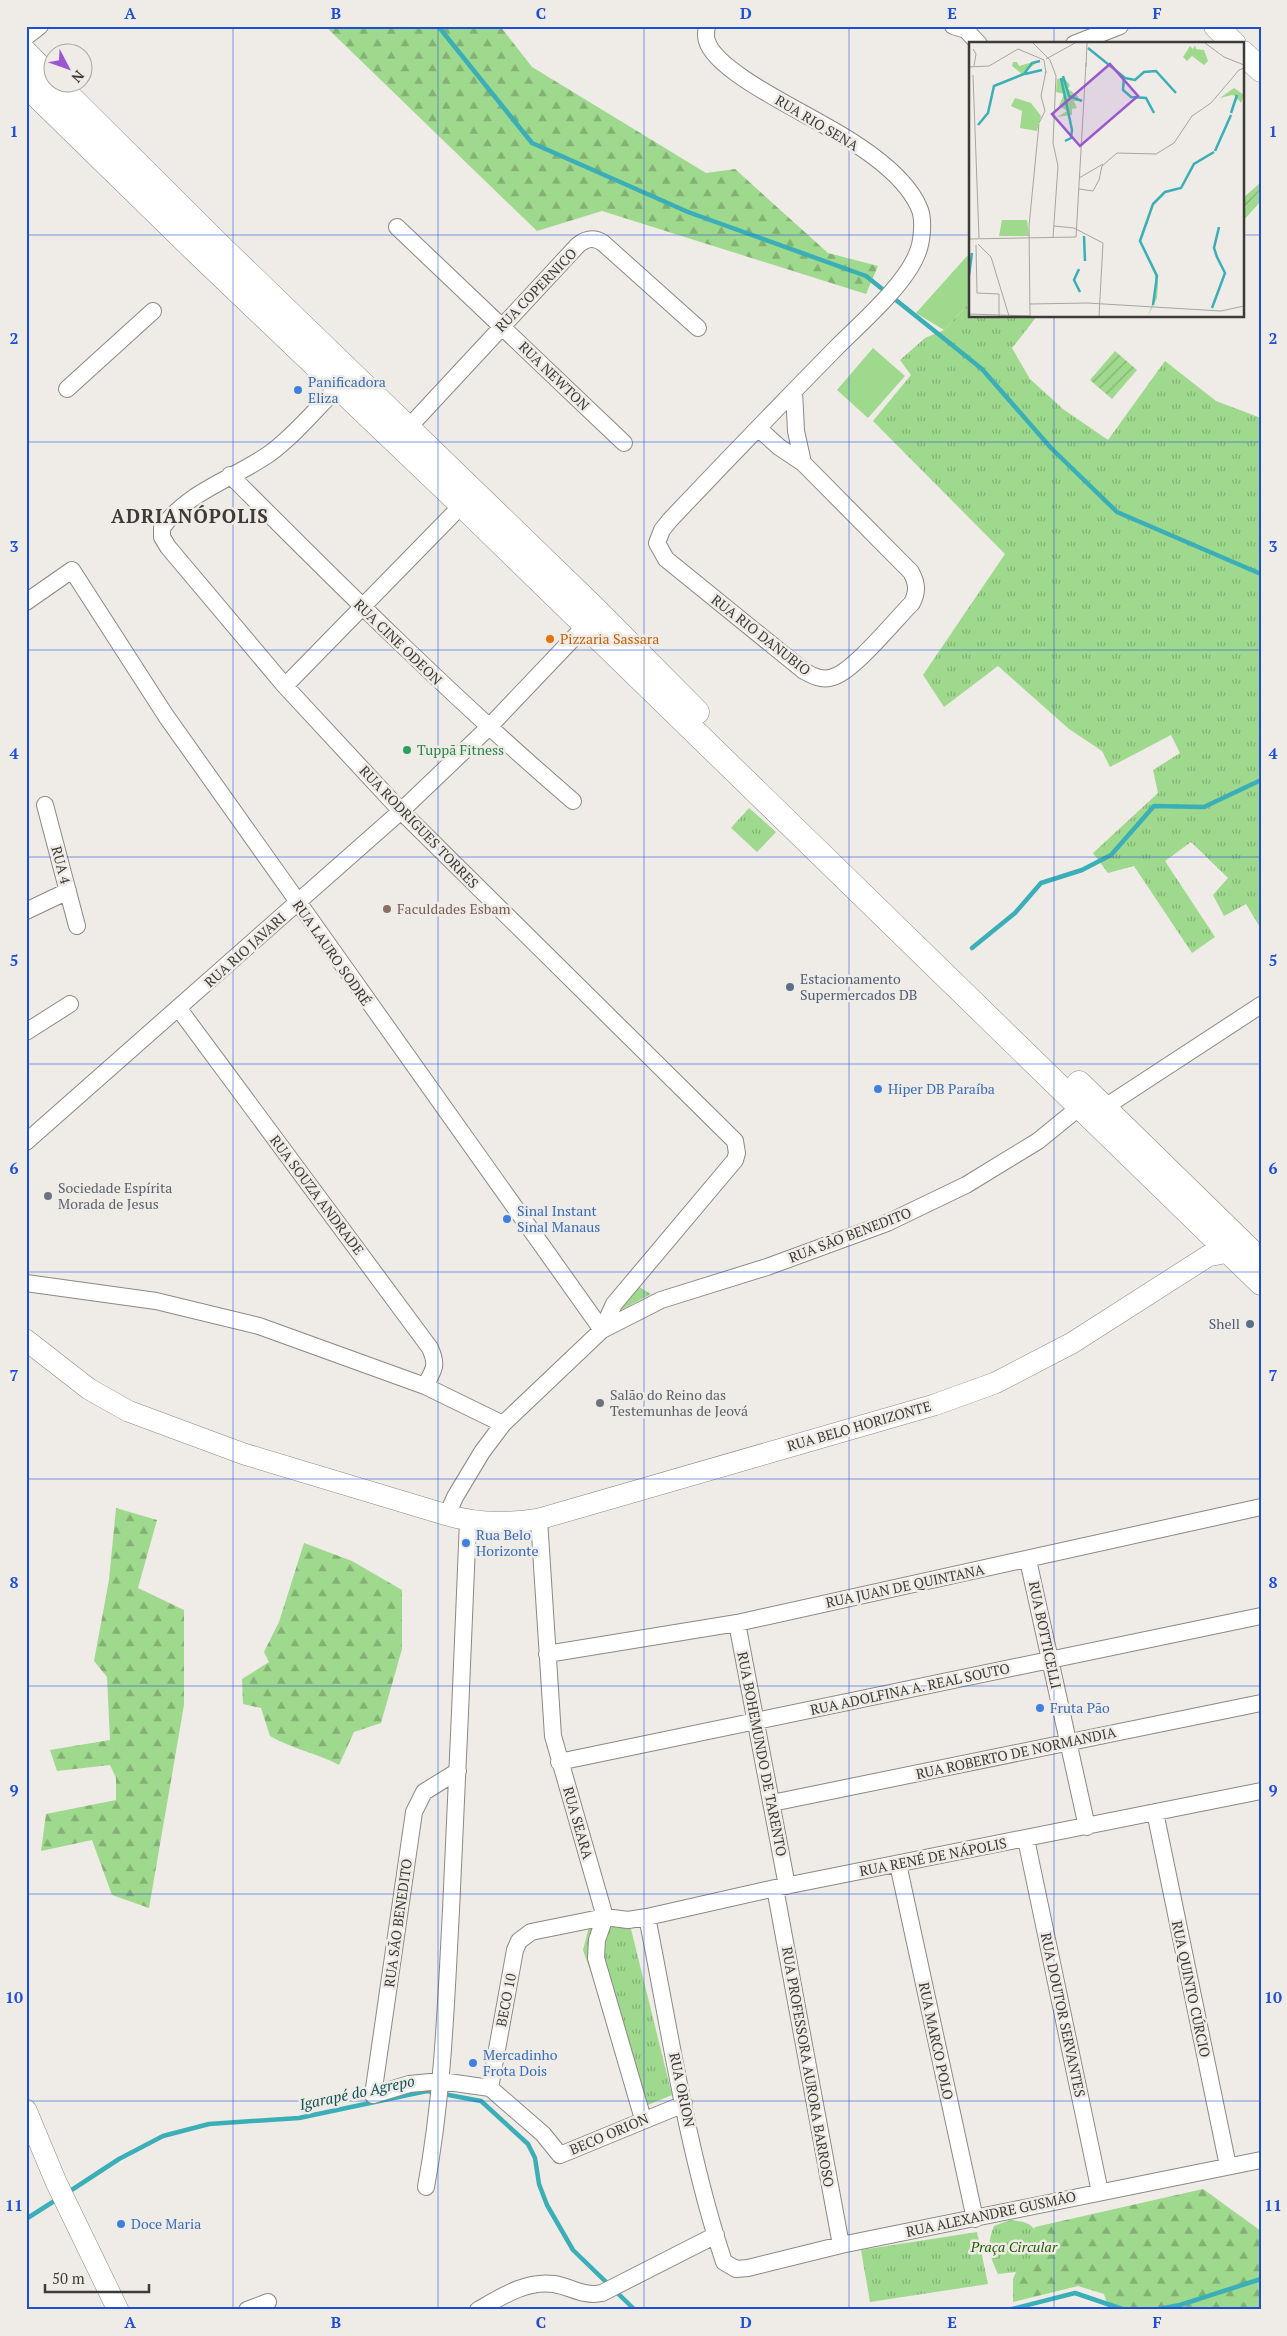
<svg xmlns="http://www.w3.org/2000/svg" width="1287" height="2336" viewBox="0 0 1287 2336" font-family="'PT Serif',serif">
<style>
.grass{fill:#9fd98d}
.forest{fill:url(#forest-firs)}
.park{fill:url(#park-tufts)}
.garden{fill:url(#garden-furrows)}
.lines{fill:none;stroke-linecap:round;stroke-linejoin:round}
.stream{stroke:#3bafb7;stroke-width:4.5}
.minor-casing{stroke:#8c8984;stroke-width:18}
.tertiary-casing{stroke:#8c8984;stroke-width:22}
.secondary-casing{stroke:#8c8984;stroke-width:25}
.minor{stroke:#fff;stroke-width:16}
.tertiary{stroke:#fff;stroke-width:21}
.secondary{stroke:#fff;stroke-width:24}
.grid{fill:none;stroke:#1d4ed8;stroke-width:1;stroke-opacity:0.55}
.shop-dot{fill:#3f7fe0;stroke:#efebe6;stroke-width:2}
.food-dot{fill:#e8710a;stroke:#efebe6;stroke-width:2}
.leisure-dot{fill:#2e9e5b;stroke:#efebe6;stroke-width:2}
.education-dot{fill:#8d6e63;stroke:#efebe6;stroke-width:2}
.service-dot{fill:#5c6f8a;stroke:#efebe6;stroke-width:2}
.worship-dot{fill:#6b7280;stroke:#efebe6;stroke-width:2}
.labels{text-anchor:middle;stroke-width:5;stroke-linejoin:round;paint-order:stroke}
.street-label{font-size:14px;fill:#3d3b39;stroke:#efebe6}
.shop-label{font-size:14px;fill:#366cbe;stroke:#efebe6;text-anchor:start}
.food-label{font-size:14px;fill:#c56008;stroke:#efebe6;text-anchor:start}
.leisure-label{font-size:14px;fill:#27864d;stroke:#efebe6;text-anchor:start}
.education-label{font-size:14px;fill:#785e54;stroke:#efebe6;text-anchor:start}
.service-label{font-size:14px;fill:#4e5e75;stroke:#efebe6;text-anchor:start}
.worship-label{font-size:14px;fill:#5b616d;stroke:#efebe6;text-anchor:start}
.park-label{font-size:14px;font-style:italic;fill:#225b06;stroke:#efebe6}
.water-label{font-size:15px;font-style:italic;fill:#0e5256;stroke:#efebe6}
.district-label{font-size:19px;font-weight:bold;letter-spacing:1px;fill:#3d3b39;stroke:#efebe6}
.inset-river{fill:none;stroke:#3bafb7;stroke-width:2.5}
.inset-road{fill:none;stroke:#a8a5a1;stroke-width:1}
.view{fill:#9958cd;fill-opacity:0.15;stroke:#9958cd;stroke-width:2.5}
.inset-edge{fill:none;stroke:#3d3b39;stroke-width:2.5}
.neatline{fill:none;stroke:#1d4ed8;stroke-width:2}
.grid-label{font-size:16px;text-anchor:middle;font-weight:bold;fill:#1d4ed8}
</style>
<defs>
<pattern id="forest-firs" width="22" height="20" patternUnits="userSpaceOnUse" patternTransform="scale(1.25)"><rect width="22" height="20" fill="#9fd98d"/><path d="M5 1l3.5 6h-7zM16 11l3.5 6h-7z" fill="#83b174"/></pattern>
<pattern id="park-tufts" width="24" height="20" patternUnits="userSpaceOnUse" patternTransform="scale(1.25)"><rect width="24" height="20" fill="#9fd98d"/><path d="M3 7l-1-3M5 7V3M7 7l1-3M15 17l-1-3M17 17v-4M19 17l1-3" fill="none" stroke="#83b174"/></pattern>
<pattern id="garden-furrows" width="10" height="10" patternUnits="userSpaceOnUse" patternTransform="scale(1.25)"><rect width="10" height="10" fill="#9fd98d"/><path d="M-1 1l2-2M0 10L10 0M9 11l2-2" fill="none" stroke="#83b174"/></pattern>
</defs>
<rect width="100%" height="100%" fill="#efebe6"/>
<path class="grass" d="M1261,190V201L1243,221V210Z
M967,256L971,259V301L944,330L916,313Z
M873,348L905,376L868,418L837,390Z"/>
<path class="forest" d="M325,26H500L532,67L706,173L735,169L828,253L878,266L866,294L602,211L537,231Z
M116,1508L157,1520L138,1588L184,1610V1705L149,1908L112,1895L92,1840L41,1851L46,1814L116,1800V1778L110,1765L57,1771L50,1750L110,1740L107,1677L94,1661L109,1580Z
M304,1543L352,1561L402,1590V1649L381,1723L354,1732L339,1765C317,1753 292,1749 270,1736L261,1708L243,1704L242,1679L269,1662L264,1652L279,1622Z
M1203,2189L1261,2231V2310H1109L1104,2294L1078,2286L1013,2302V2279L1035,2227Z"/>
<path class="park" d="M971,301V316H1037L1012,348L1030,379L1063,409L1108,440L1165,361L1216,401L1261,418V929L1246,904L1224,916L1213,895L1228,878L1191,842L1165,861L1215,937L1192,953L1134,866L1108,873L1093,853L1158,793L1153,770L1180,753L1171,735L1110,767L1102,751L1069,729L998,666L944,707L923,675L1005,554L873,421L911,375L900,360L925,338L944,330Z
M749,808L776,832L757,852L731,828Z
M636,1285L651,1294L619,1311Z
M592,1915L630,1925L672,2095L638,2109L583,1950Z
M1010,2220C1031,2222 1033,2224 1042,2244L1033,2267L1016,2272L998,2274C990,2257 986,2245 994,2226Z
M977,2232L988,2284L870,2302L861,2250Z"/>
<path class="garden" d="M1261,182V190L1246,207L1243,204V198Z
M1115,351L1137,370L1112,399L1090,380Z"/>
<g class="lines">
<path class="stream" d="M438,26L532,143L688,212L866,276L982,369L1051,448L1117,512L1261,574
M972,948L1015,913L1041,883L1082,870L1111,855L1154,806L1204,807L1261,780
M67,2193L119,2159L163,2136L209,2124L299,2118L427,2091L481,2101L528,2144L535,2158L539,2184L547,2205L573,2250L635,2310
M26,2219L59,2198
M1008,2310L1075,2293L1125,2310
M1153,2310L1180,2305L1261,2279"/>
<g class="minor-casing">
<path id="minor" d="M707,26C706,31 705,36 707,41C715,70 795,108 822,124C855,142 906,173 920,210C924,221 922,243 917,254C905,285 859,325 836,348C780,405 725,462 670,520L662,530L657,543L666,559L804,671C813,676 822,681 833,677C854,671 895,620 912,603C918,591 917,583 911,572L803,463L779,447L758,428
M953,26L966,30L979,44
M26,37L40,26
M1074,44L1120,26
M397,227L624,443
M338,387C316,409 294,436 269,454C233,479 188,491 162,528V537L168,547L285,686L401,811L735,1141L737,1153L735,1160L614,1304L602,1330
M67,389L153,311
M794,391L796,431L803,463
M408,428L578,245C587,238 594,237 603,243L698,328
M230,475C342,587 453,698 573,801
M26,602L72,570L166,716L602,1330
M285,686L462,505
M45,805L77,926
M26,911L68,891
M179,1009L430,1348C438,1366 434,1369 425,1386
M26,1032L70,1004
M1105,1107L1261,1005
M26,1142L401,811L488,728L585,626
M26,1283L156,1301L259,1326L425,1386L503,1424
M447,1515L455,1497L482,1452L503,1424L602,1330L661,1300L767,1267L887,1223L966,1185L1038,1141L1081,1106
M539,1519L553,1736L605,1917L597,1940L596,1958L643,2119
M1028,1560L1087,1827
M737,1623L787,1886
M547,1654L737,1623L1261,1507
M559,1762L1261,1616
M458,1771L424,1792L414,1812L373,2095L409,2084L441,2081L490,2088L543,2134L560,2155L684,2104
M772,1803L1261,1703
M1155,1812L1228,2166
M1026,1839L1100,2192
M898,1864L975,2219
M775,1888L841,2245
M647,1917C670,2031 687,2151 724,2262L736,2269L748,2268L841,2245L1261,2160
M490,2088L515,1950L519,1941L531,1932L605,1917L628,1920L647,1917L775,1888L1261,1791
M426,2187C443,2095 446,2003 451,1910C457,1780 463,1651 468,1521
M247,2310L268,2302
M478,2310C501,2297 526,2280 554,2284C572,2287 583,2297 602,2293L716,2235"/>
</g>
<g class="tertiary-casing">
<path id="tertiary" d="M26,1340L89,1389L128,1411L244,1454L447,1515C477,1524 508,1524 539,1519L934,1405L995,1383L1072,1343L1208,1256L1228,1252
M26,2110L56,2182L118,2310"/>
</g>
<g class="secondary-casing">
<path id="secondary" d="M1216,26L1234,44
M26,53L52,80
M1243,53L1261,70
M55,82L225,251L595,609L697,712
M26,85L198,253L462,505L1261,1283
M1079,1083L1261,1261"/>
</g>
<use href="#minor" class="minor"/>
<use href="#tertiary" class="tertiary"/>
<use href="#secondary" class="secondary"/>
</g>
<path class="grid" d="M233,26V2310M438,26V2310M644,26V2310M849,26V2310M1054,26V44M26,235H971M1243,235H1261M1054,316V2310M26,442H1261M26,650H1261M26,857H1261M26,1064H1261M26,1272H1261M26,1479H1261M26,1686H1261M26,1894H1261M26,2101H1261"/>
<g class="shop-dot">
<circle cx="298" cy="390" r="5"/>
<circle cx="878" cy="1089" r="5"/>
<circle cx="507" cy="1219" r="5"/>
<circle cx="466" cy="1543" r="5"/>
<circle cx="1040" cy="1708" r="5"/>
<circle cx="473" cy="2063" r="5"/>
<circle cx="121" cy="2224" r="5"/>
</g>
<circle class="food-dot" cx="550" cy="639" r="5"/>
<circle class="leisure-dot" cx="407" cy="750" r="5"/>
<circle class="education-dot" cx="387" cy="909" r="5"/>
<g class="service-dot">
<circle cx="790" cy="987" r="5"/>
<circle cx="1250" cy="1324" r="5"/>
</g>
<g class="worship-dot">
<circle cx="48" cy="1196" r="5"/>
<circle cx="600" cy="1403" r="5"/>
</g>
<g class="labels">
<g class="street-label">
<text transform="translate(817 123) rotate(31)" y="5">RUA RIO SENA</text>
<text transform="translate(536 290) rotate(-46)" y="5">RUA COPERNICO</text>
<text transform="translate(554 376) rotate(44)" y="5">RUA NEWTON</text>
<text transform="translate(761 635) rotate(38)" y="5">RUA RIO DANUBIO</text>
<text transform="translate(398 642) rotate(44)" y="5">RUA CINE ODEON</text>
<text transform="translate(419 827) rotate(46)" y="5">RUA RODRIGUES TORRES</text>
<text transform="translate(61 865) rotate(75)" y="5">RUA 4</text>
<text transform="translate(245 950) rotate(-42)" y="5">RUA RIO JAVARI</text>
<text transform="translate(332 953) rotate(55)" y="5">RUA LAURO SODRÉ</text>
<text transform="translate(317 1195) rotate(53)" y="5">RUA SOUZA ANDRADE</text>
<text transform="translate(850 1235) rotate(-21)" y="5">RUA SÃO BENEDITO</text>
<text transform="translate(859 1426) rotate(-16)" y="5">RUA BELO HORIZONTE</text>
<text transform="translate(905 1586) rotate(-12)" y="5">RUA JUAN DE QUINTANA</text>
<text transform="translate(1045 1635) rotate(78)" y="5">RUA BOTTICELLI</text>
<text transform="translate(910 1689) rotate(-12)" y="5">RUA ADOLFINA A. REAL SOUTO</text>
<text transform="translate(1016 1753) rotate(-12)" y="5">RUA ROBERTO DE NORMANDIA</text>
<text transform="translate(762 1754) rotate(79)" y="5">RUA BOHEMUNDO DE TARENTO</text>
<text transform="translate(578 1823) rotate(74)" y="5">RUA SEARA</text>
<text transform="translate(933 1857) rotate(-11)" y="5">RUA RENÉ DE NÁPOLIS</text>
<text transform="translate(398 1923) rotate(-82)" y="5">RUA SÃO BENEDITO</text>
<text transform="translate(1191 1989) rotate(78)" y="5">RUA QUINTO CÚRCIO</text>
<text transform="translate(506 2000) rotate(-79)" y="5">BECO 10</text>
<text transform="translate(1063 2015) rotate(78)" y="5">RUA DOUTOR SERVANTES</text>
<text transform="translate(936 2041) rotate(78)" y="5">RUA MARCO POLO</text>
<text transform="translate(808 2067) rotate(80)" y="5">RUA PROFESSORA AURORA BARROSO</text>
<text transform="translate(682 2090) rotate(78)" y="5">RUA ORION</text>
<text transform="translate(609 2134) rotate(-23)" y="5">BECO ORION</text>
<text transform="translate(991 2214) rotate(-12)" y="5">RUA ALEXANDRE GUSMÃO</text>
</g>
<g class="shop-label">
<text x="308" y="387">Panificadora<tspan x="308" dy="16">Eliza</tspan></text>
<text x="888" y="1094">Hiper DB Paraíba</text>
<text x="517" y="1216">Sinal Instant<tspan x="517" dy="16">Sinal Manaus</tspan></text>
<text x="476" y="1540">Rua Belo<tspan x="476" dy="16">Horizonte</tspan></text>
<text x="1050" y="1713">Fruta Pão</text>
<text x="483" y="2060">Mercadinho<tspan x="483" dy="16">Frota Dois</tspan></text>
<text x="131" y="2229">Doce Maria</text>
</g>
<g class="food-label">
<text x="560" y="644">Pizzaria Sassara</text>
</g>
<g class="leisure-label">
<text x="417" y="755">Tuppã Fitness</text>
</g>
<g class="education-label">
<text x="397" y="914">Faculdades Esbam</text>
</g>
<g class="service-label">
<text x="800" y="984">Estacionamento<tspan x="800" dy="16">Supermercados DB</tspan></text>
<text x="1240" y="1329" text-anchor="end">Shell</text>
</g>
<g class="worship-label">
<text x="58" y="1193">Sociedade Espírita<tspan x="58" dy="16">Morada de Jesus</tspan></text>
<text x="610" y="1400">Salão do Reino das<tspan x="610" dy="16">Testemunhas de Jeová</tspan></text>
</g>
<g class="park-label">
<text x="1014" y="2252">Praça Circular</text>
</g>
<g class="water-label">
<text transform="translate(357 2093) rotate(-12)" y="5">Igarapé do Agrepo</text>
</g>
<g class="district-label">
<text x="190" y="523">ADRIANÓPOLIS</text>
</g>
</g>
<g transform="translate(969 42)">
<rect width="275" height="275" fill="#efebe6"/>
<path d="M226,3L227,7L235,8L239,19L235,23L223,14L218,19L214,15L221,4L224,7ZM71,18L53,32L43,24L44,20H48L50,24ZM265,46L275,53L272,61L269,57L264,61L267,54L263,53L251,56Z" fill="#9fd98d"/>
<path d="M33,178H58L60,194H30Z" fill="#9fd98d"/>
<path d="M95,36L101,43L99,47L109,54V59H105L108,66L103,67V73L88,75L98,69L90,64L95,52L87,50L88,37ZM46,56L62,61L72,74L68,89L51,86L53,69L42,64ZM180,173L179,181L171,198L187,231L189,241L188,256L179,274L186,255V233L170,198Z" fill="#9fd98d"/>
<path class="inset-river" d="M119,6L155,35L154,48L162,55L177,56L185,71M56,32L73,28M94,34L100,54L113,59M92,36L103,88L102,96L96,99M156,36L166,38L175,30L187,29L207,51M262,71L268,53M9,83L19,71L25,44L55,32L63,21L71,19M246,109L262,73M115,194L116,219M248,215L245,206L250,185M110,227L105,238L111,250M0,233L3,211M184,263L188,234L171,199L184,162L196,150L212,146L225,122L245,110M243,266L256,231L248,215"/>
<path class="inset-road" d="M64,1L81,18L87,34L84,101L89,124L84,195M236,1L255,15L275,23M4,7L7,12L5,24M77,17L106,1M0,25L20,24L49,7L75,18L77,31M117,25L118,1M4,33L10,196M70,81L76,69L72,54L77,29M110,136L134,122M110,147L124,149L130,138L133,124L148,111L187,112L205,101L223,74L242,61L270,28L275,26M85,184L105,186L134,201L130,274M0,197L107,195L117,21M9,202L22,215L40,274M7,203L8,251L30,252V274M61,262L118,261L252,269L275,264M0,272L61,274M61,274L60,184L70,82"/>
<path class="view" d="M141,22L169,54L111,104L83,72Z"/>
<rect width="275" height="275" class="inset-edge"/>
</g>
<rect width="1287" height="2336" fill="none" stroke="#efebe6" stroke-width="55"/>
<g transform="translate(68 68) rotate(131)"><circle r="24" fill="#efebe6" stroke="#a8a5a1"/>
<path d="M0-4L9 19L0 12L-9 19Z" fill="#9958cd"/>
<text y="-8" font-size="14" font-weight="bold" text-anchor="middle" fill="#3d3b39">N</text>
</g>
<path d="M45 2284v8h104v-8" fill="none" stroke="#3d3b39" stroke-width="2.5"/>
<text x="52" y="2284" font-size="15" fill="#3d3b39" stroke="#efebe6" stroke-width="4" paint-order="stroke">50 m</text>
<rect x="28" y="28" width="1232" height="2280" class="neatline"/>
<g class="grid-label">
<text x="130" y="19">A</text>
<text x="336" y="19">B</text>
<text x="541" y="19">C</text>
<text x="746" y="19">D</text>
<text x="952" y="19">E</text>
<text x="1157" y="19">F</text>
<text x="14" y="137">1</text>
<text x="1273" y="137">1</text>
<text x="14" y="344">2</text>
<text x="1273" y="344">2</text>
<text x="14" y="552">3</text>
<text x="1273" y="552">3</text>
<text x="14" y="759">4</text>
<text x="1273" y="759">4</text>
<text x="14" y="966">5</text>
<text x="1273" y="966">5</text>
<text x="14" y="1174">6</text>
<text x="1273" y="1174">6</text>
<text x="14" y="1381">7</text>
<text x="1273" y="1381">7</text>
<text x="14" y="1588">8</text>
<text x="1273" y="1588">8</text>
<text x="14" y="1796">9</text>
<text x="1273" y="1796">9</text>
<text x="14" y="2003">10</text>
<text x="1273" y="2003">10</text>
<text x="14" y="2211">11</text>
<text x="1273" y="2211">11</text>
<text x="130" y="2328">A</text>
<text x="336" y="2328">B</text>
<text x="541" y="2328">C</text>
<text x="746" y="2328">D</text>
<text x="952" y="2328">E</text>
<text x="1157" y="2328">F</text>
</g>
</svg>
